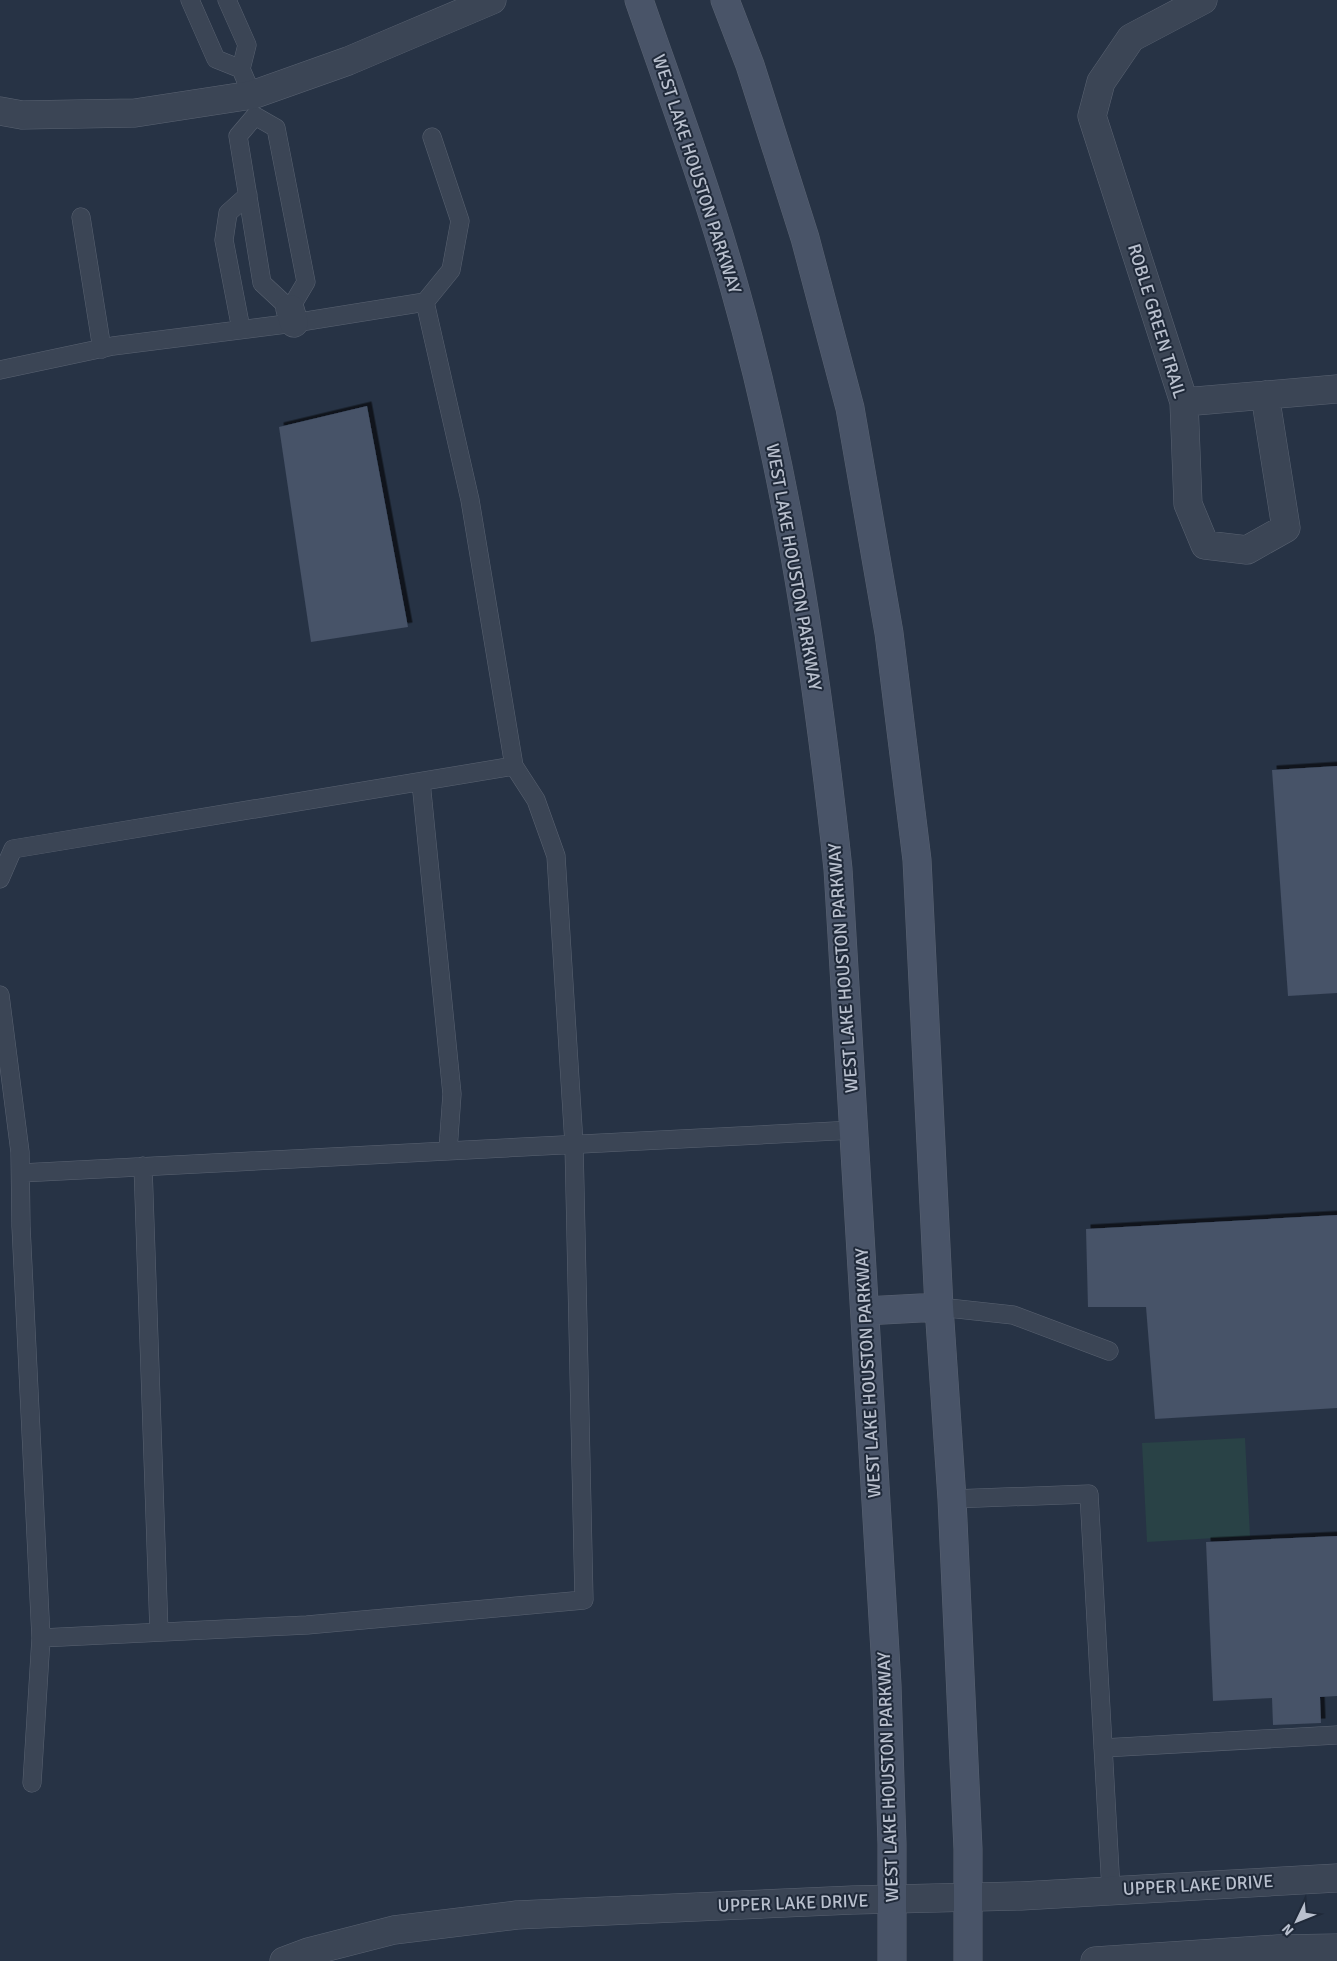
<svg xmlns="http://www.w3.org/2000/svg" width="1337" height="1961" viewBox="0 0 1337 1961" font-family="Signika,sans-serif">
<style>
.green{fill:#294246}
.building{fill:#465267;filter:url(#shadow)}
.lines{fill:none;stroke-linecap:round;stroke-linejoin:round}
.service-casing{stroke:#5a6372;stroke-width:19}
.minor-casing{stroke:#5a6372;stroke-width:29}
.tertiary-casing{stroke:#5a6372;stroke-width:29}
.secondary-casing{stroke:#5a6372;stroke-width:29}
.service{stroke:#3b4555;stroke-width:18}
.minor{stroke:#3b4555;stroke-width:28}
.tertiary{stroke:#3b4555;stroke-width:28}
.secondary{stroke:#495468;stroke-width:28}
.labels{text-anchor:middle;stroke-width:4;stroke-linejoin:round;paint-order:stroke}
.street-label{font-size:18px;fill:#b9c0ce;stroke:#202a3a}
</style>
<defs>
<filter id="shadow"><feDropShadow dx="4.5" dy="-4.5" stdDeviation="0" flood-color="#0009"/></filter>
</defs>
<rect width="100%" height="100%" fill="#273345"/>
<path class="green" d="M1245,1438L1250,1536L1147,1542L1142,1443Z"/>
<path class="building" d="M367,406L408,627L311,642L279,427Z
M1337,766V993L1288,996L1272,770Z
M1337,1215V1408L1155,1419L1146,1307H1088L1086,1229Z
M1337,1536V1696L1320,1697L1321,1723L1273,1725L1272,1698L1213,1701L1206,1542Z"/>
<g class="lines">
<g class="service-casing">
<path id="service" d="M190,0L216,59L241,69
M227,0L247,45L241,69L252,95
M255,116L276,128L306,282L290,309L262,283L238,136Z
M81,217L102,349
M425,302L451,270L460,221L432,137
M241,329L224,240L228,213L248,195
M0,370L113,346L294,323L425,302L470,500L514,766L536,800L556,856L574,1144L584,1600L307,1625L41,1638L32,1783
M421,782L452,1094L448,1150
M0,879L13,849L514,766
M0,995L20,1152L21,1226L41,1638
M143,1166L159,1632
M21,1173L854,1130
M939,1307L1013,1315L1109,1351
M952,1499L1089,1494L1111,1890
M1103,1748L1337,1735"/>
</g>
<g class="minor-casing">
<path id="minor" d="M1203,0L1131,38L1101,82L1092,116L1184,402L1188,504L1205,545L1247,550L1286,528L1265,395
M0,111L22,115L135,113L252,95L348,61L492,0
M290,309L294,323
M1184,402L1337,389"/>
</g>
<g class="tertiary-casing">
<path id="tertiary" d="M284,1961L308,1952L394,1930L517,1915L853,1900L1021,1896L1337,1878
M1095,1961L1278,1949L1337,1948"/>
</g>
<g class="secondary-casing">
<path id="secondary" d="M639,0C672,95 707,189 734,286C788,476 817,673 838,869L887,1685L892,1844V1961
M725,0L750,65L805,238L850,408L889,633L917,860L939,1307L952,1499L968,1849V1961
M865,1311L939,1307"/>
</g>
<use href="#service" class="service"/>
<use href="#minor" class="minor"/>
<use href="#tertiary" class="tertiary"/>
<use href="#secondary" class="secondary"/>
</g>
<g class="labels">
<g class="street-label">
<text transform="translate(697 174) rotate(72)" y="6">WEST LAKE HOUSTON PARKWAY</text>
<text transform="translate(1157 321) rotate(73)" y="6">ROBLE GREEN TRAIL</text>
<text transform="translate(794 567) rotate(80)" y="6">WEST LAKE HOUSTON PARKWAY</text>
<text transform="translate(843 968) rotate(-94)" y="6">WEST LAKE HOUSTON PARKWAY</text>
<text transform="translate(868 1373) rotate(-93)" y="6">WEST LAKE HOUSTON PARKWAY</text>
<text transform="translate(888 1777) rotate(-92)" y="6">WEST LAKE HOUSTON PARKWAY</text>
<text transform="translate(1198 1885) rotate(-3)" y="6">UPPER LAKE DRIVE</text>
<text transform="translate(793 1903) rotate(-2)" y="6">UPPER LAKE DRIVE</text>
</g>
</g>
<g transform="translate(1297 1921) rotate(227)" stroke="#202a3a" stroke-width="4" paint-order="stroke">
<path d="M0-4L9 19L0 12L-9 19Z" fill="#b9c0ce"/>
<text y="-8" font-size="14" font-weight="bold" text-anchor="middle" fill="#b9c0ce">N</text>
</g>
</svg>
